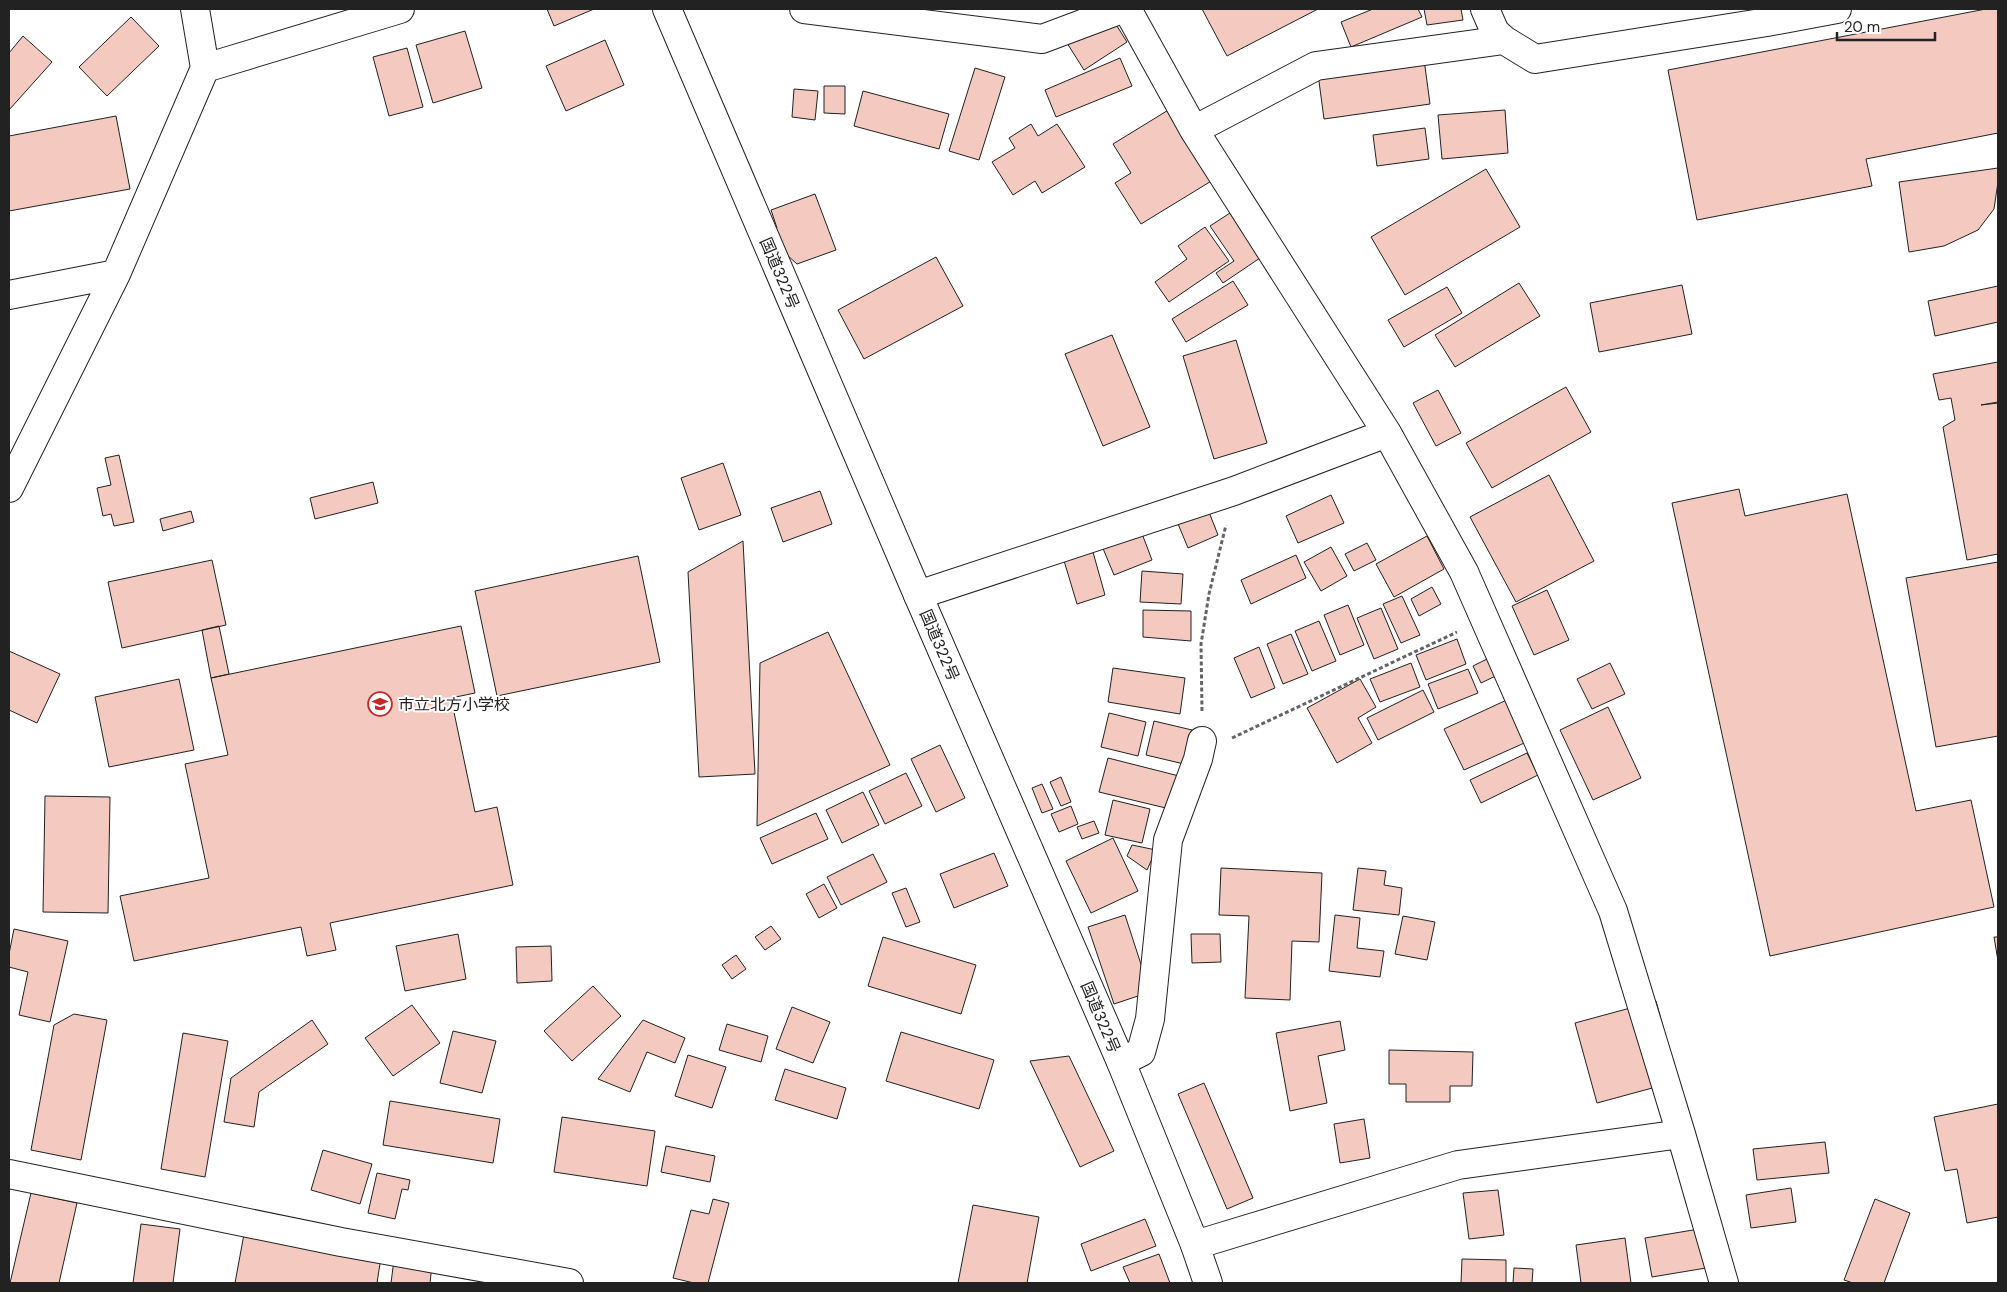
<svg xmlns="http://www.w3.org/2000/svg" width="2007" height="1292" viewBox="0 0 2007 1292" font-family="'DM Sans','Noto Sans JP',sans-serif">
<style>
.building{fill:#f3c9c0;stroke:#222}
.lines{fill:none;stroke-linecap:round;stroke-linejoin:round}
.minor-casing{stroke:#222;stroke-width:30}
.highway-casing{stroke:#222;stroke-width:30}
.path{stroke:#646464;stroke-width:3;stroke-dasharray:4 2.5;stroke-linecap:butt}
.minor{stroke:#fff;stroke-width:28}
.highway{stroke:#fff;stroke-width:28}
.labels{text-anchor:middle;stroke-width:4;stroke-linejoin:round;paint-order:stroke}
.street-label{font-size:16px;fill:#222;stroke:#fff}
.poi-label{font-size:16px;fill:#222;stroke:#fff;text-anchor:start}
</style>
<rect width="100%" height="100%" fill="#fff"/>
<path class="building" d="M547,9H594L554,26Z
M1202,9H1318L1227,56Z
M1373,9H1418L1422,17L1351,47L1341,22Z
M1424,9H1461L1463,20L1427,25Z
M1986,9H1998V133L1866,159L1872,186L1697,220L1668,70Z
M1110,15L1127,42L1084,70L1067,43Z
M131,17L159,46L107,96L79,67Z
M465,31L482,88L433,103L416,45Z
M23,36L52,62L9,110V53Z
M605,40L624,85L566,111L546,66Z
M407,48L423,107L389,116L373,57Z
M1120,58L1132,86L1056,117L1045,90Z
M1424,59L1430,104L1324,119L1318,74Z
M975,68L1005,77L979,160L949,151Z
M824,86H845V114L824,113Z
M794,89L818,91L815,120L792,117Z
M863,91L949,114L939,149L854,126Z
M1170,109L1213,180L1141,224L1115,183L1131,173L1113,144Z
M1505,110L1508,153L1442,159L1438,115Z
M116,116L130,189L9,211V136Z
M1031,124L1038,136L1057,124L1085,167L1042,193L1035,181L1013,195L992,162L1015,148L1009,138Z
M1425,128L1429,159L1377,166L1373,135Z
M1998,168V182L1994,209L1978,230L1944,246L1909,252L1899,182Z
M1486,169L1520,227L1405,295L1371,237Z
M815,194L836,250L797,264L786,254L770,231L777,228L771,210Z
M1230,213L1260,258L1223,283L1216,273L1234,261L1210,226Z
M1205,227L1229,261L1169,302L1155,282L1187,259L1178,246Z
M936,257L963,306L864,359L838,310Z
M1233,281L1248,305L1186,342L1172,319Z
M1519,283L1540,316L1455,367L1435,335Z
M1682,285L1692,334L1599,352L1590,303Z
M1998,286V322L1935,336L1928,301Z
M1447,287L1462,313L1404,347L1388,320Z
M1112,335L1150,427L1103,446L1065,354Z
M1236,340L1267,443L1214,459L1183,356Z
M1998,362V402L1981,405L1998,403V554L1967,560L1943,427L1955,420L1951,398L1939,400L1933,374Z
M1566,387L1591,432L1492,488L1466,443Z
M1438,390L1461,433L1436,446L1413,403Z
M119,455L134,522L114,526L111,514L103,516L97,488L111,485L105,458Z
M723,463L741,515L699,530L681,478Z
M1549,475L1594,561L1516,602L1470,517Z
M373,482L378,503L315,519L310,498Z
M1739,489L1745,516L1847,494L1916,811L1971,800L1994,907L1770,956L1672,503Z
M820,491L832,524L783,542L771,508Z
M1331,495L1344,523L1298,543L1286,516Z
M1207,507L1218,535L1188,548L1176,519Z
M191,511L194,522L163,531L160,519Z
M1141,531L1152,560L1114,575L1102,546Z
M1427,536L1444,569L1394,597L1376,564Z
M743,541L755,774L699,777L688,572Z
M1367,543L1376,560L1354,571L1345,554Z
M1091,545L1105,595L1077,604L1062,554Z
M1331,547L1347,576L1321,591L1304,562Z
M1296,555L1306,578L1251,604L1241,580Z
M638,556L660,662L497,696L475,591Z
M212,560L226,625L122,648L108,582Z
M1998,562V736L1936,747L1906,578Z
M1142,571L1183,574L1181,604L1140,602Z
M1432,587L1441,604L1419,616L1411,599Z
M1547,590L1569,640L1534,655L1512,606Z
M1402,596L1420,635L1401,643L1383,604Z
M1348,605L1364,645L1340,655L1324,615Z
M1381,608L1398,649L1374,659L1357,618Z
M1143,610L1191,611V641L1143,637Z
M1319,621L1336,661L1312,671L1295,631Z
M219,626L229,674L211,678L202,630Z
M461,626L475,693L451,698L475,812L497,807L513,885L330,923L336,950L307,956L301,927L134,961L120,896L209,878L185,764L228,755L211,678Z
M828,632L890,765L757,826L760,663Z
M1291,634L1308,674L1283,684L1267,644Z
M1457,639L1466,664L1426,680L1416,655Z
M1259,647L1275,688L1251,698L1234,658Z
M9,651L60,674L37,723L9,710Z
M1495,655L1504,672L1481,683L1473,666Z
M1411,663L1420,687L1380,702L1370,679Z
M1610,663L1625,694L1592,709L1577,679Z
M1113,668L1185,678L1180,714L1108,702Z
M1468,669L1478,693L1438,709L1428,684Z
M179,679L194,750L109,767L95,697Z
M1360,679L1376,707L1358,718L1372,743L1337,763L1307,708Z
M1423,690L1434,712L1378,740L1367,718Z
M1511,698L1531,740L1464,770L1444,729Z
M1608,707L1641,778L1593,800L1560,730Z
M1109,713L1146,722L1138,756L1101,747Z
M1154,721L1192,730L1184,764L1146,755Z
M940,745L965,798L936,812L911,759Z
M1527,753L1538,775L1481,803L1470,780Z
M1108,758L1179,776L1170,809L1099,792Z
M906,773L922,806L885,824L869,791Z
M1061,777L1071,802L1061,806L1050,782Z
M1042,784L1053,809L1042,813L1032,788Z
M863,792L879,825L842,843L826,810Z
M45,796L110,797L108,913L43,912Z
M1113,800L1150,809L1142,843L1105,835Z
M1071,806L1078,824L1059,832L1051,814Z
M816,813L828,839L772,864L760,838Z
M1094,821L1099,833L1082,839L1077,827Z
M1113,838L1138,891L1091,913L1066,861Z
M1132,845L1156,850L1147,870L1127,856Z
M994,853L1008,886L954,908L940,874Z
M873,854L887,882L841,905L827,877Z
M1221,868L1322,873L1319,942L1292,941L1290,1000L1245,998L1249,916L1219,915Z
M1358,868L1386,871L1384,885L1402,888L1399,915L1353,910Z
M824,884L837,908L819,918L806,894Z
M906,888L920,922L906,927L892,893Z
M1125,915L1150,992L1114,1004L1088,927Z
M1335,915L1360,918L1357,948L1384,951L1380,977L1329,971Z
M1403,916L1435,922L1427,960L1395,954Z
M771,926L781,939L765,950L755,937Z
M14,929L68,941L50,1022L19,1015L28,972L9,967V954Z
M458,934L466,979L405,991L396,946Z
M1191,934H1220L1221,962L1192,963Z
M883,937L976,965L961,1014L868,986Z
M1994,937H1998V961Z
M551,946L552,981L517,983L516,947Z
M736,955L746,969L732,979L722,965Z
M593,986L621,1016L572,1061L544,1031Z
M1656,1001L1678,1081L1597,1103L1575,1023Z
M412,1005L440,1043L393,1076L365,1038Z
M792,1007L830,1022L813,1063L776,1049Z
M74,1014L107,1020L81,1160L31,1150L54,1025Z
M312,1020L328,1044L259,1092L254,1127L224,1122L231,1078Z
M643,1020L685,1038L675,1063L647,1052L630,1092L598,1079Z
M1340,1021L1345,1050L1318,1056L1327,1103L1290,1111L1276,1033Z
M727,1024L768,1036L761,1062L719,1050Z
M453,1031L496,1041L482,1093L440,1083Z
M901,1032L994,1060L979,1109L886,1081Z
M183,1033L228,1041L205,1177L161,1169Z
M1389,1050L1473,1052L1472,1086H1450V1102H1406V1084H1389Z
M688,1055L726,1067L712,1108L675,1096Z
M1069,1056L1114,1151L1080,1167L1030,1061Z
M785,1069L846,1088L837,1119L775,1100Z
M1204,1083L1253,1198L1227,1209L1178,1094Z
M390,1101L500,1119L493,1163L383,1145Z
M1998,1104V1217L1967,1223L1957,1169L1945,1171L1934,1117Z
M562,1117L655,1131L647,1186L554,1172Z
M1364,1119L1370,1158L1340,1163L1334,1124Z
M1825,1142L1829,1173L1757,1180L1753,1149Z
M666,1146L715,1156L710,1182L661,1172Z
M323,1150L372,1164L360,1204L311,1190Z
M377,1173L410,1180L408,1190L402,1189L395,1219L368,1213Z
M1791,1188L1796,1222L1751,1228L1746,1195Z
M1498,1190L1504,1235L1469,1239L1463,1193Z
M31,1193L77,1203L59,1283H10Z
M713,1199L729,1203L708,1283H694L673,1278L691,1210L709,1214Z
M1875,1199L1910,1213L1884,1283H1853L1844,1280Z
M973,1205L1039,1217L1027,1283H958Z
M1145,1219L1156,1246L1091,1271L1081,1244Z
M141,1224L180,1229L173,1283H133Z
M1699,1229L1706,1268L1652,1277L1645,1238Z
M244,1234L381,1257L377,1283H235Z
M1625,1238L1631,1283H1581L1576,1245Z
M1159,1254L1170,1283H1130L1123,1267Z
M1462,1259L1506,1260V1283H1461Z
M394,1260L432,1265L430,1283H391Z
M1514,1268L1533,1269L1532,1283H1513Z"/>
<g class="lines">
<g class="minor-casing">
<path id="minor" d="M804,9L1042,39L1122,9
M1127,9L1194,130L1387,433L1464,572L1613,911L1681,1134L1724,1283
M1485,9L1495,32L1504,40L1535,59L1767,22L1837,9
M205,68L400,9
M1194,130L1316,66L1504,40
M9,295L116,274
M9,488L116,274L205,68L195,9
M918,595L1234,491L1387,433
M1121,1062L1141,1052L1150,1019L1168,840L1198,759L1202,741
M9,1174L341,1242L569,1283
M1195,1245L1458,1165L1681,1134"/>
</g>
<g class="highway-casing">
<path id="highway" d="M667,9L918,595L1121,1062L1195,1245L1208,1283"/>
</g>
<path class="path" d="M1202,711L1201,644L1209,594L1226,525
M1232,738L1457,632"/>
<use href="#minor" class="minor"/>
<use href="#highway" class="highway"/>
</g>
<defs>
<g id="school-ring" transform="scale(1.25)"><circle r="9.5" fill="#fff" stroke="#c62828" stroke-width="1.5"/><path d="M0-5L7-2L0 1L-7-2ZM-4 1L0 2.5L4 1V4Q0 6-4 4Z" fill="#c62828"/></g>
</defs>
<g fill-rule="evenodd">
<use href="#school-ring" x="380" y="704"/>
</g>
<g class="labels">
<g class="street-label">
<text transform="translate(780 273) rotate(67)" y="6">国道322号</text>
<text transform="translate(940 645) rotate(67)" y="6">国道322号</text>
<text transform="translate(1101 1017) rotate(67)" y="6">国道322号</text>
</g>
<g class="poi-label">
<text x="398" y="710">市立北方小学校</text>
</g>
</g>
<rect width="2007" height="1292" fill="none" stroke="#222222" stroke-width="20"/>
<path d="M1837 32v8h98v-8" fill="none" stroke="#222222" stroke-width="2.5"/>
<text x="1844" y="32" font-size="15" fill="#222222" stroke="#ffffff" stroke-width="4" paint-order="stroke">20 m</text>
</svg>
